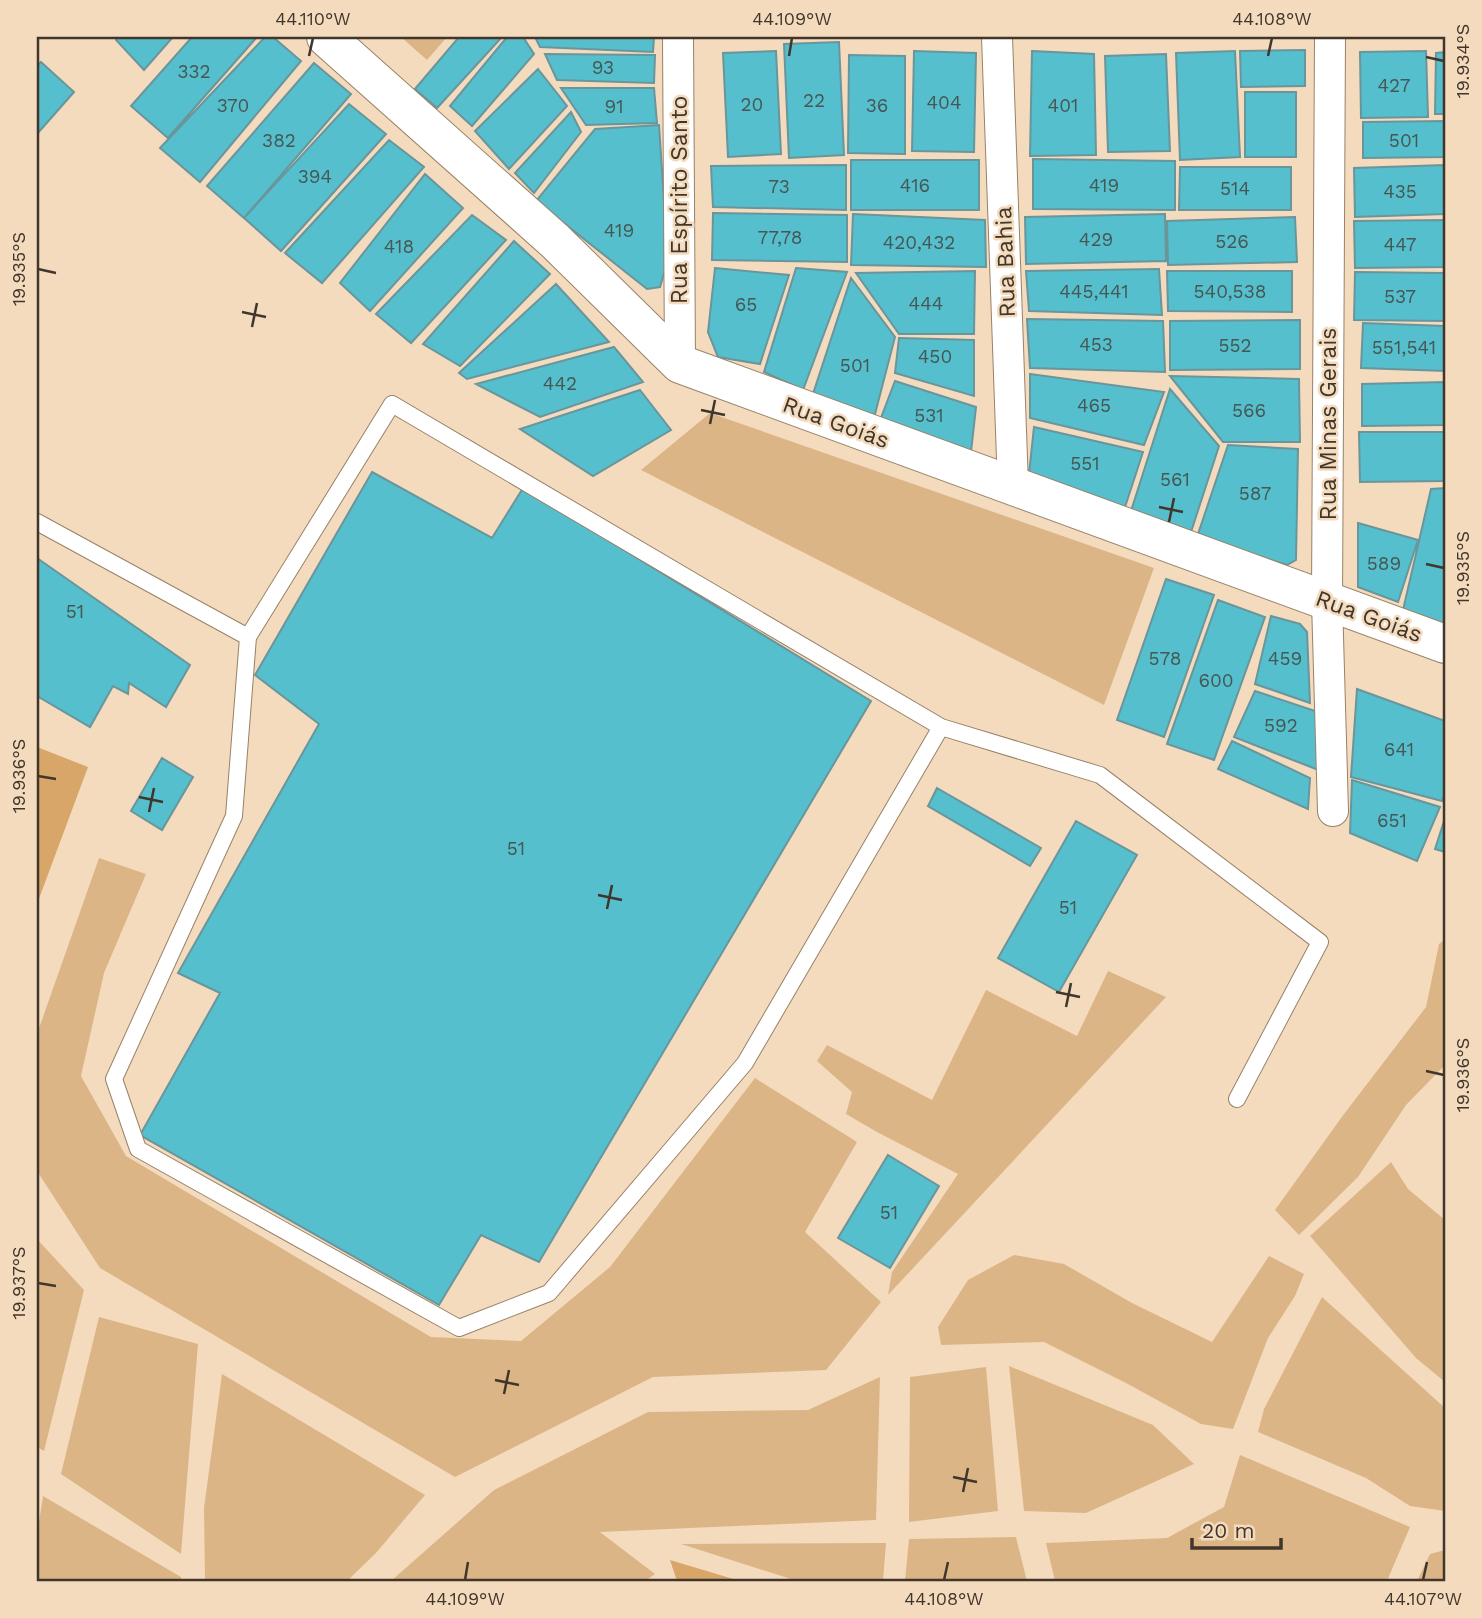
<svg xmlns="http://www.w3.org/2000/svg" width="1482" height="1618" viewBox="0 0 1482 1618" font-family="'Work Sans',sans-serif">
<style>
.green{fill:#dcb587}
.forest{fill:#d8a668}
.building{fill:#55bfcd;stroke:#6a959b;stroke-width:2}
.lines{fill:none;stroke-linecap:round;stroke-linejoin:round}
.service-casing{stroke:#988267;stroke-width:18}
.minor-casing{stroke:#988267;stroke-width:32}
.tertiary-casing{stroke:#988267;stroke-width:40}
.service{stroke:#fff;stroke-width:16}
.minor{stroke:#fff;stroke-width:30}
.tertiary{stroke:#fff;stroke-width:38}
.ticks{fill:none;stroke:#40362b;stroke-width:2.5}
.labels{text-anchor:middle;stroke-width:5;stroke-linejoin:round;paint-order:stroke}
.number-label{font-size:19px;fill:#455854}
.street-label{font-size:23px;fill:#40362b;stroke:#f4dbbe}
.neatline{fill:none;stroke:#40362b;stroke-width:2.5}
.ticks-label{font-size:18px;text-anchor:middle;fill:#40362b}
</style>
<rect width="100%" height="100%" fill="#f4dbbe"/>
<path class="green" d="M401,37H447L427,60Z
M710,413L1154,568L1104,705L641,470Z
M99,858L146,874L104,973L81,1076L126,1156L431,1337L521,1341L610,1267L755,1078L857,1142L805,1232L881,1302L826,1370L653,1377L455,1477L100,1268L37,1171V1034Z
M1445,939V1065L1406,1105L1358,1177L1299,1235L1275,1210L1344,1114L1426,1007L1439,944Z
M1108,971L1166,997L888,1295L892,1272L958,1174L877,1132L846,1114L852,1092L817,1061L827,1045L932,1100L986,990L1077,1036Z
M1391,1162L1408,1189L1445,1220V1382L1416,1358L1310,1236Z
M37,1239L84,1290L44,1451L37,1447Z
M1014,1255L1064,1264L1132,1303L1212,1342L1269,1256L1304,1274L1295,1296L1268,1338L1233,1429L1201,1424L1126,1383L1044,1342L941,1345L938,1327L968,1280Z
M1322,1297L1445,1408V1511L1410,1506L1366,1478L1258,1432L1264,1409Z
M99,1317L198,1344L181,1554L61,1474Z
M1009,1366L1153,1425L1194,1464L1086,1513L1024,1511Z
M986,1367L998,1511L909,1522L910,1377Z
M222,1374L425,1495L376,1553L347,1581H205L204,1508Z
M880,1377L876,1520L600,1532L655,1574L645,1581H391L494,1490L648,1412L808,1410Z
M1240,1455L1410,1527L1387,1581H1055L1046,1543L1167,1538L1224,1507Z
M43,1496L181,1577V1581H37V1536Z
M1016,1537L1027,1581H905L909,1539Z
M886,1543L883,1581H797L681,1544Z
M1445,1550V1581H1417L1430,1554Z"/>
<path class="forest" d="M37,747L88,767L37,904Z
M670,1560L740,1581H677Z"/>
<path class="building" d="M118,37H173L144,70L116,40Z
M192,37H257L168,138L131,106Z
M265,37H273L301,61L200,182L160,148Z
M459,37H502L437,108L415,89Z
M507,37H523L534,54L472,126L450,106Z
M535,37H654L653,52L540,47Z
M839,42L844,155L789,158L784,44Z
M1305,50V86L1241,87L1240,51Z
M776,51L781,154L728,157L723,53Z
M914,51L976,53L974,152L912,151Z
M1032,51L1094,54L1096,155L1030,156Z
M1235,51L1240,157L1180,160L1176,53Z
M1426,51L1428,117L1361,118L1360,52Z
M1445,52V114H1435L1436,53Z
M545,54L655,55L654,83L557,80Z
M1166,54L1170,151L1108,152L1105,56Z
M849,55L905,56V154L848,153Z
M41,62L74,92L37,134V66Z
M314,63L351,94L244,218L207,186Z
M538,69L567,106L509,169L475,131Z
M561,88H654L657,123L586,125Z
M1245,92H1296V157H1245Z
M349,104L386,134L281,251L244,218Z
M571,112L581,132L534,193L515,173Z
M1445,121V157L1363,158V122Z
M659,125L668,260L660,287L647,289L536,201L595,129Z
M389,140L424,167L322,283L285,253Z
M1033,159L1175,161V210L1033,209Z
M851,160H979V210H851Z
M846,165V210L713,207L711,166Z
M1445,165V214L1355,217L1354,168Z
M1180,167H1291V210H1179Z
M425,174L463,208L370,311L340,283Z
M713,213L847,215V262L712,260Z
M853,214L985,220L986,267L851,265Z
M1165,214L1166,261L1026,264L1025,217Z
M472,215L506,240L411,343L376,314Z
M1295,217L1297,262L1168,265L1167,221Z
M1445,220V267L1355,268L1354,221Z
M514,241L550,274L460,366L423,344Z
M715,268L789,275L760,364L718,357L708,332Z
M796,268L847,272L803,390L764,372Z
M1159,269L1162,315L1029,311L1026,271Z
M975,271L974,334H899L856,273Z
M1167,271H1292V312L1168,311Z
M1355,272L1445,273V321L1354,320Z
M851,278L895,337L874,418L813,394Z
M556,284L609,342L467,379L459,373Z
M1027,319L1163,321L1165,372L1030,368Z
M1300,320V369L1170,370V321Z
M1363,323L1445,326V371L1361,368Z
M899,338L974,340V396L895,373Z
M614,347L643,382L540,417L476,384Z
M1030,374L1164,392L1144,445L1030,418Z
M1170,376L1299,379L1300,442H1223Z
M895,381L976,407L971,452L879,423Z
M1445,382V425L1362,426V384Z
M1170,389L1219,446L1191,532L1131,511Z
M640,390L671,430L593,476L520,429Z
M1034,427L1143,452L1125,507L1029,474Z
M1359,432H1445V481L1360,482Z
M1228,445L1298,449L1296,560L1287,565L1197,537Z
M372,472L492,538L523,488L871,701L539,1262L481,1235L439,1305L140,1135L220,993L178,973L319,724L255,675Z
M1445,488V618L1443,624L1403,610L1431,489Z
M1358,523L1418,540L1398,602L1358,587Z
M37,558L190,665L166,707L129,683L128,694L113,686L90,727L37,696Z
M1166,579L1214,595L1164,737L1117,720Z
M1218,600L1265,617L1214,760L1167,744Z
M1271,616L1300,624L1307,632L1310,703L1255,684Z
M1357,689L1445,721V792L1442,801L1351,777Z
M1255,691L1324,714L1321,771L1234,737Z
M1232,741L1310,778L1308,809L1218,769Z
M162,758L193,777L162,830L131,811Z
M1352,780L1440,807L1417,861L1350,833Z
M937,788L1041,848L1030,866L928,806Z
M1445,818V852L1435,849Z
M1076,821L1137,855L1059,992L998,958Z
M888,1155L939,1186L890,1268L838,1238Z"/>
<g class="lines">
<g class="service-casing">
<path id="service" d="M392,404L941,727L745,1063L549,1293L459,1328L138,1149L114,1079L234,816L248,637Z
M37,522L248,637
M941,727L1100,775L1320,942L1237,1099"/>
</g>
<g class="minor-casing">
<path id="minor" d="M678,37L680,364
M997,37L1013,487
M1330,37L1327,601L1333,811"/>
</g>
<g class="tertiary-casing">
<path id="tertiary" d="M326,37L555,241L680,364L1445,644"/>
</g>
<use href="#service" class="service"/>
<use href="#minor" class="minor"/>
<use href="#tertiary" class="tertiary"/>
</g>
<path class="ticks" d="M309,56L313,38M789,56L792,38M1268,56L1272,38M1426,57L1444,61M38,269L56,273M242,312L266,317M252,327L257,303M701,410L725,415M710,424L715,400M1159,507L1183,512M1169,522L1174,498M1426,564L1444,568M38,776L56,779M139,797L163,802M149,812L154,788M598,895L622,900M607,909L612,885M1056,992L1080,997M1066,1007L1071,983M1426,1071L1444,1075M38,1283L56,1286M495,1380L519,1385M504,1394L509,1370M953,1477L977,1482M963,1492L968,1468M465,1580L468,1562M944,1580L948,1562M1423,1580L1427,1562"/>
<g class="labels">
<g class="number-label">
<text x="603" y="74">93</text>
<text x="194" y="78">332</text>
<text x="1394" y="92">427</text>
<text x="814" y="107">22</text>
<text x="944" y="109">404</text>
<text x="752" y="111">20</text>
<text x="233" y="112">370</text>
<text x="877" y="112">36</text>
<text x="1063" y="112">401</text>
<text x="614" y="113">91</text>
<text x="279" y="147">382</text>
<text x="1404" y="147">501</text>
<text x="315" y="183">394</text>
<text x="915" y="192">416</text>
<text x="1104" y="192">419</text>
<text x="779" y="193">73</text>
<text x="1235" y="195">514</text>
<text x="1400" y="198">435</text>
<text x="619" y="237">419</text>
<text x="780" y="244">77,78</text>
<text x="1096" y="246">429</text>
<text x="1232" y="248">526</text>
<text x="919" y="249">420,432</text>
<text x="1400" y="251">447</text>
<text x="399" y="253">418</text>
<text x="1094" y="298">445,441</text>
<text x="1230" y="298">540,538</text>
<text x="1400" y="303">537</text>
<text x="926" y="310">444</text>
<text x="746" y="311">65</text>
<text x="1096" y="351">453</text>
<text x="1235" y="352">552</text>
<text x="1404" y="354">551,541</text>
<text x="935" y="363">450</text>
<text x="855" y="372">501</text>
<text x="560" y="390">442</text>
<text x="1094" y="412">465</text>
<text x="1249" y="417">566</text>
<text x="929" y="422">531</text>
<text x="1085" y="470">551</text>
<text x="1175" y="486">561</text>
<text x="1255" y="500">587</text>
<text x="1384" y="570">589</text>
<text x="75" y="618">51</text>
<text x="1165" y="665">578</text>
<text x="1285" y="665">459</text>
<text x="1216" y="687">600</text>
<text x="1281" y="732">592</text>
<text x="1399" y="756">641</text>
<text x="1392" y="827">651</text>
<text x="516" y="855">51</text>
<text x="1068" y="914">51</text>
<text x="889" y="1219">51</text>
</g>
<g class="street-label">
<text transform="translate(679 200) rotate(-90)" y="8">Rua Espírito Santo</text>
<text transform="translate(1005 262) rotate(-92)" y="8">Rua Bahia</text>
<text transform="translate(836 422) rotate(20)" y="8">Rua Goiás</text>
<text transform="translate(1328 424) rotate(-90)" y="8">Rua Minas Gerais</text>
<text transform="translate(1369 616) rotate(20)" y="8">Rua Goiás</text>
</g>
</g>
<rect width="1482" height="1618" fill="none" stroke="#f4dbbe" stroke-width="77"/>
<path d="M1192 1538v10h89v-10" fill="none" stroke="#40362b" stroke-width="3.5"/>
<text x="1202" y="1538" font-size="21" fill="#40362b" stroke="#f4dbbe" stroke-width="5" paint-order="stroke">20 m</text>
<rect x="38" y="38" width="1406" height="1542" class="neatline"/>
<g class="ticks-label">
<text x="313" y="25">44.110°W</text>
<text x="792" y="25">44.109°W</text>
<text x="1272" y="25">44.108°W</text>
<text transform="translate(1463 61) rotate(-90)" y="6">19.934°S</text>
<text transform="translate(19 269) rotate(-90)" y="6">19.935°S</text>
<text transform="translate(1463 568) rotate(-90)" y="6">19.935°S</text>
<text transform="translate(19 776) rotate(-90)" y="6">19.936°S</text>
<text transform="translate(1463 1075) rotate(-90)" y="6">19.936°S</text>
<text transform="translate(19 1283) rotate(-90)" y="6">19.937°S</text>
<text x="465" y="1605">44.109°W</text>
<text x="944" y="1605">44.108°W</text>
<text x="1423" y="1605">44.107°W</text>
</g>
</svg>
